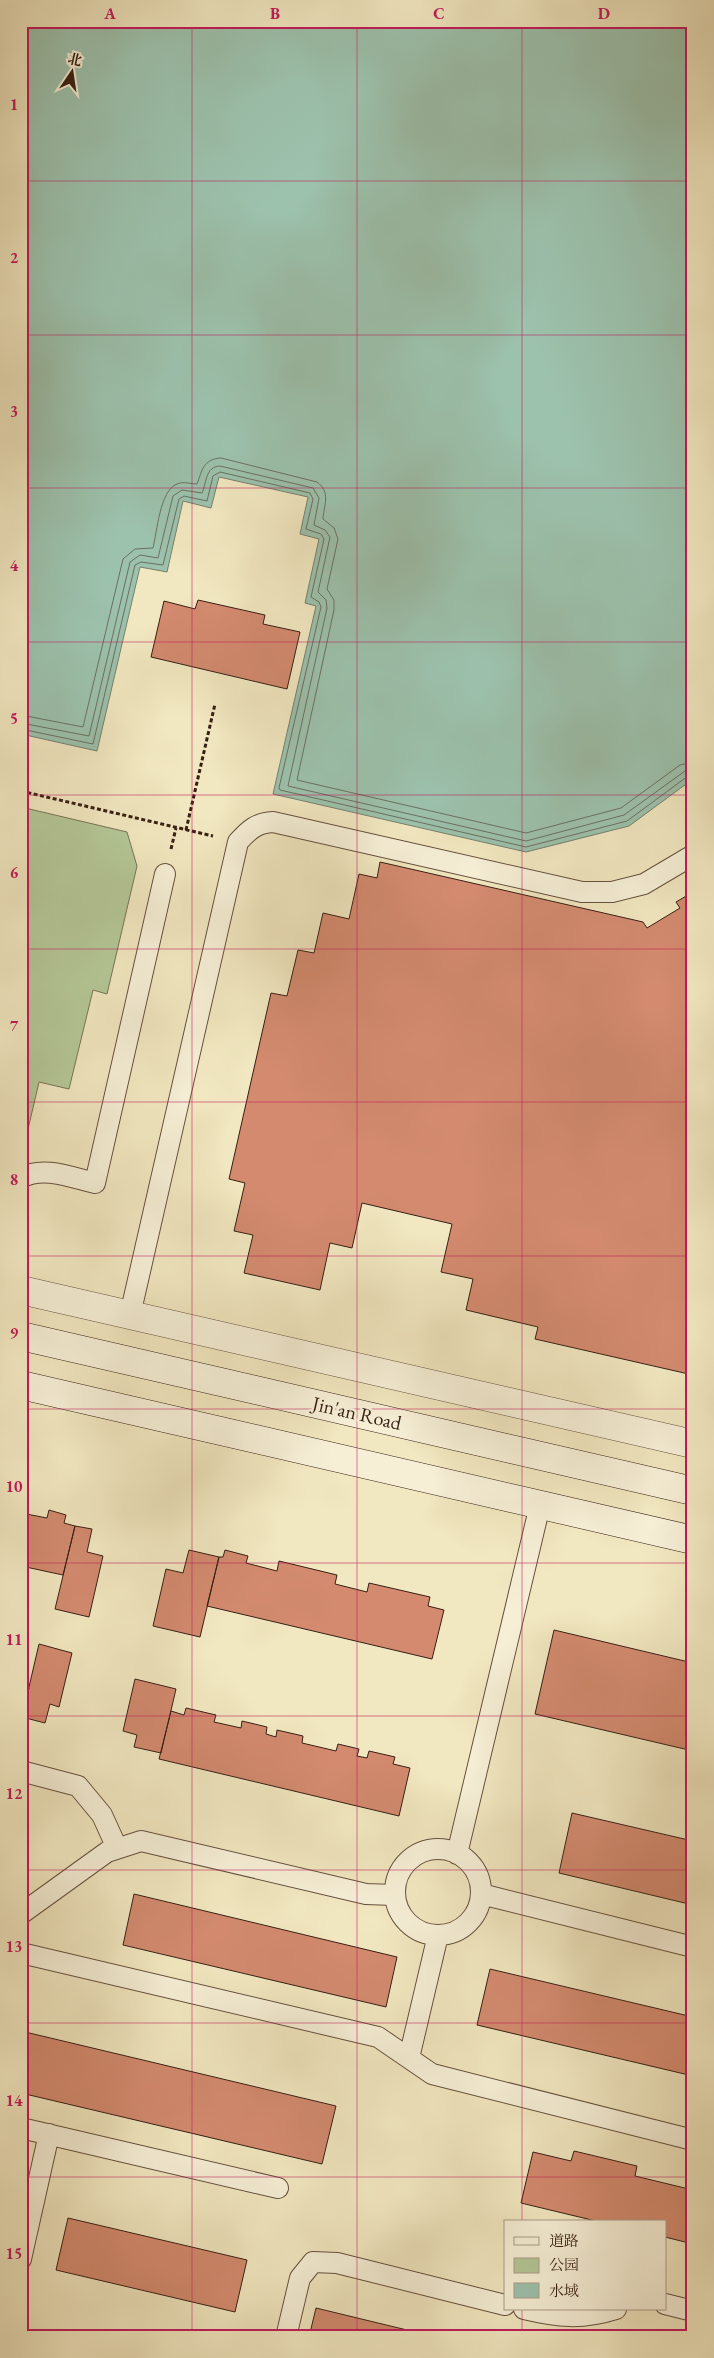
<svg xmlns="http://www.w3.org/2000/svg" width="714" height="2358" viewBox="0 0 714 2358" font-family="'EB Garamond','Noto Serif SC',serif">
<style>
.green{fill:#b4c797;stroke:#767355}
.water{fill:#9cc1ac;stroke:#74806f}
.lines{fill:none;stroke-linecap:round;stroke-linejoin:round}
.shore{stroke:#6a7060;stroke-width:1}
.building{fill:#d38a6f;stroke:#371f13}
.lane-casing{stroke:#66513e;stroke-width:22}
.street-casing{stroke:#66513e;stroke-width:29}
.secondary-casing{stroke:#371f13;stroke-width:29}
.path{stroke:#371f13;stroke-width:3;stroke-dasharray:4 2.5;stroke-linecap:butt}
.lane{stroke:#f6efd6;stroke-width:20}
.street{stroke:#f6efd6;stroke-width:28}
.secondary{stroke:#f6efd6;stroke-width:28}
.grid{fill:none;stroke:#c2185b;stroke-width:1;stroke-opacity:0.55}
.labels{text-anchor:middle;stroke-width:4.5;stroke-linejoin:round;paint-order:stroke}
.street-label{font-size:20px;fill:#371f13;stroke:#f6efd6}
.neatline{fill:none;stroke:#c2185b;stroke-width:2}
.grid-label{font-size:16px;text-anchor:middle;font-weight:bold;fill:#c2185b}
</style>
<rect width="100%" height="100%" fill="#f1e7c0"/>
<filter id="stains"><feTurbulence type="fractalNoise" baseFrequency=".004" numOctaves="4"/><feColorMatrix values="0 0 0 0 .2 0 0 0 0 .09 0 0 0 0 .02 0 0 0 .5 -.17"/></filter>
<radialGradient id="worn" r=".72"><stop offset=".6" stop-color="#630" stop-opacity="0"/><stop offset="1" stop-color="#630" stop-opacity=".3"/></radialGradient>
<path class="green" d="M21,807L127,832L137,866L107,994L93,990L69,1089L39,1082L25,1142L21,1141Z"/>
<path class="water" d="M21,21H693V779L629,826L526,852L273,794L316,606L305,603L319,539L300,534L308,497L219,477L211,508L183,501L167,572L140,567L97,751L21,734Z"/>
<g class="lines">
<path class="shore" d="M21,715L83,727L123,559L135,549L153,548C157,532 160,490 177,484C184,481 190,484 197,484C202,471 203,459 221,458L317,482C331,492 324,505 323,519L334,528L338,539L327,589L334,600V610L297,780L526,833L621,808L680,765L693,762
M21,723L89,736L130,562L140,555L158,558L173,496L182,490L202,493C207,482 205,467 220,466L313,488L319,498L314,525L325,530L330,537L318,592L326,600L327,608L288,786L526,841L624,815L685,771L693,769
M21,729L93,744L135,565L141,562L163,565L179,499L184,496L207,501L213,476L220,472L310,493L313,499L306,529L321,534L324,539L311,597L319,602L321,607L279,788L280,790L526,847L627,821L688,776L693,775"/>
</g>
<path class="building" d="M198,600L265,615L263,624L300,632L287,689L151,657L164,601L195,609Z
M380,862L643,922L647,928L680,908L676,902L693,892V1375L535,1339L538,1327L466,1310L473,1279L441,1272L452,1224L362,1203L352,1248L330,1243L320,1290L244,1273L253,1235L234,1231L245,1183L229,1179L271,993L287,996L298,950L314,953L323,913L349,919L359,874L377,878Z
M49,1510L66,1515L64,1523L75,1526L63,1575L21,1566V1513L47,1518Z
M75,1526L92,1529L87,1552L103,1556L89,1617L55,1609Z
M189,1550L219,1557L200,1637L153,1626L166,1569L183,1573Z
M225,1550L248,1556L246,1563L277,1571L279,1561L337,1575L335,1584L367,1592L369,1583L430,1597L428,1606L444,1610L432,1659L207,1606L219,1557H223Z
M554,1630L693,1663V1751L535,1714Z
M39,1644L72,1653L59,1707L50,1704L45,1723L22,1717Z
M21,1677L26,1679L24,1687L29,1688L21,1721Z
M135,1679L176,1689L161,1753L134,1747L137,1735L123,1731Z
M186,1708L216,1715L214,1722L241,1728L242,1721L267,1727L266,1734L276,1737L277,1730L303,1736L302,1743L336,1751L338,1744L359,1749L357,1756L367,1758L369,1751L395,1757L393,1764L410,1768L399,1816L159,1759L171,1711L184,1715Z
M572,1813L693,1841V1905L559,1873Z
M134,1894L397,1957L386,2007L123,1945Z
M490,1969L693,2017V2076L477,2025Z
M21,2031L336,2106L322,2164L21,2093Z
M574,2151L637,2166L635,2176L693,2190V2244L665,2237V2222H600L521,2203L533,2152L571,2161Z
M68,2218L247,2260L235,2312L56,2270Z
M316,2308L436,2337H309Z
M653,2331L678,2337H631L637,2333Z"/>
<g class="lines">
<g class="lane-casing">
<path id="lane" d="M21,1178C43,1165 73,1178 95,1183L165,874
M130,1315L238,842C249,830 256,823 273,822L582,892H612L644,884L693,855
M21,1771L78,1786L102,1815L117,1848
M395 1892a43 43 0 1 1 86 0a43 43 0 1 1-86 0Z
M457,1854L540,1505
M481,1894L693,1947
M21,1914L107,1852L141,1841L366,1894L394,1895
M21,1953L378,2037L432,2074L693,2140
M409,2058L438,1935
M21,2128L278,2188
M21,2259L49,2134
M665,2304L693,2311
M524,2309C558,2317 581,2320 616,2309
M286,2337L300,2278L313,2262L337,2263L505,2305"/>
</g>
<g class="street-casing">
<path id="street" d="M21,1290L693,1444"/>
</g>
<g class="secondary-casing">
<path id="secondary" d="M21,1336L693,1491
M21,1385L693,1540"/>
</g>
<path class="path" d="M21,791L213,836
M186,830L215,704
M171,849L176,828"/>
<use href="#lane" class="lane"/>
<use href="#street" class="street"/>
<use href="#secondary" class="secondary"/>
</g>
<path class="grid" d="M192,21V2337M357,21V2337M522,21V2222M21,181H693M21,335H693M21,488H693M21,642H693M21,795H693M21,949H693M21,1102H693M21,1256H693M21,1409H693M21,1563H693M21,1716H693M21,1870H693M21,2023H693M21,2177H693M522,2309V2337"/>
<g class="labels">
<g class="street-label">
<text transform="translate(357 1413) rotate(13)" y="7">Jin'an Road</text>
</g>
</g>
<rect width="714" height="2358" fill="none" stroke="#f1e7c0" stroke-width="55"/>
<rect x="504" y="2220" width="162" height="90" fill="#f6efd6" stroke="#aa9c88"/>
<rect x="514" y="2237" width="25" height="8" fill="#f6efd6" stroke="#aa9c88"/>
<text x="549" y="2246" font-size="15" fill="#371f13">道路</text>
<rect x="514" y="2258" width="25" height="15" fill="#b4c797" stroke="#aa9c88"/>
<text x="549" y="2270" font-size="15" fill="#371f13">公园</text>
<rect x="514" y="2283" width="25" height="15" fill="#9cc1ac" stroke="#aa9c88"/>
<text x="549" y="2296" font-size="15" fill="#371f13">水域</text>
<g transform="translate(72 72) rotate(13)" stroke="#f6efd6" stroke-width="4" paint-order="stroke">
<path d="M0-4L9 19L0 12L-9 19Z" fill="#371f13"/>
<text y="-8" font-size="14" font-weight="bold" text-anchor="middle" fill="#371f13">北</text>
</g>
<rect x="28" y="28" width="658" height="2302" class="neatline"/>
<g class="grid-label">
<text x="110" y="19">A</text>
<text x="275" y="19">B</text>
<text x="439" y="19">C</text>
<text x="604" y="19">D</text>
<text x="14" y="110">1</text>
<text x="14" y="263">2</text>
<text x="14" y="417">3</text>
<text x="14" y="571">4</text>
<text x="14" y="724">5</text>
<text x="14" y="878">6</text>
<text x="14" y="1031">7</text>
<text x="14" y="1185">8</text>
<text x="14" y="1338">9</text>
<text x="14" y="1492">10</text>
<text x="14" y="1645">11</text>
<text x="14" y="1799">12</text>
<text x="14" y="1952">13</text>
<text x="14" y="2106">14</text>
<text x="14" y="2259">15</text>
</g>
<rect width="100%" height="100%" filter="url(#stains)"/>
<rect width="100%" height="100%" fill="url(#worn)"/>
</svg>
